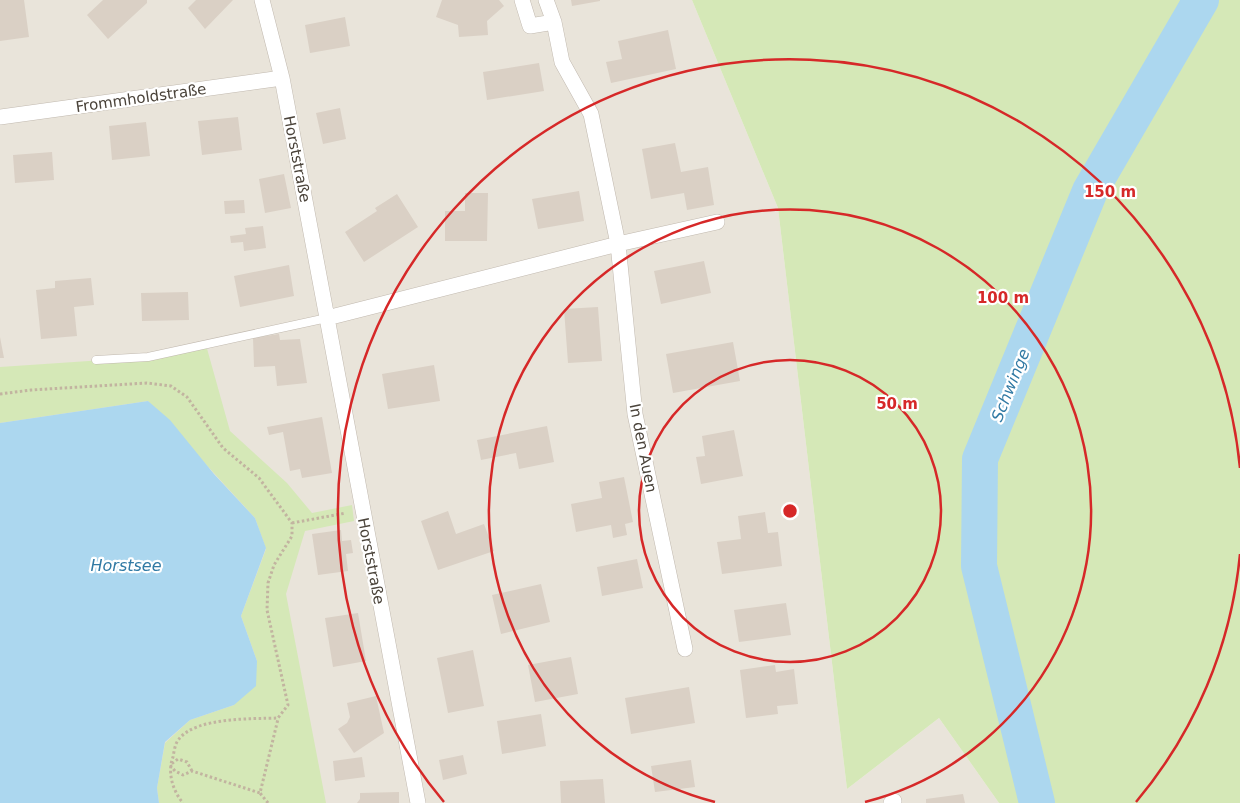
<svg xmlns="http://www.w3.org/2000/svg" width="1240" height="803" viewBox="0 0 1240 803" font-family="'DejaVu Sans',sans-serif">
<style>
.residential{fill:#e9e4da}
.green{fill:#d5e8b7}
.water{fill:#acd7ef}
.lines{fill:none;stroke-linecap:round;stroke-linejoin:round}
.river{stroke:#acd7ef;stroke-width:36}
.building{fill:#dad0c5}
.service-casing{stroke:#c1b9af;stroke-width:9}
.minor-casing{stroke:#c1b9af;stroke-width:16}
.path{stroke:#c2b4a0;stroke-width:3;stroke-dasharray:2.5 2.5;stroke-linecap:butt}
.service{stroke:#fff;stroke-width:8}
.minor{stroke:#fff;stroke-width:15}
.ring{fill:none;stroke:#d62828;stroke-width:2.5}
.labels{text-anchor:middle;stroke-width:4.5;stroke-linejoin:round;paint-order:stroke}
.street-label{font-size:15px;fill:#4a433a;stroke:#fff}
.water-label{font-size:16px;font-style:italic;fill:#317aa4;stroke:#fff}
.centre{fill:#d62828;stroke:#fff;stroke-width:2.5}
.ring-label{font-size:15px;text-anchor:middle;font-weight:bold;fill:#d62828;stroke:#fff;stroke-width:4.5;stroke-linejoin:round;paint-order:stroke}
</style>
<rect width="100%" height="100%" fill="#f5f2ec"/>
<path class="residential" d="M0,0H692L778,208L847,789L939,718L999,803H0Z"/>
<path class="green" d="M692,0H1240V803H999L939,718L847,789L778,208Z
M206,345L230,431L287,483L312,513L352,505L354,521L305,531L286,594L326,803H159L157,788L165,743L190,720L234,705L257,661L241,616L266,549L255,518L148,401L0,423V367L148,357Z"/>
<path class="water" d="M148,401L170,420L214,474L255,518L266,548L241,616L257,661L256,686L234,705L190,720L165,742L157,788L159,803H0V423Z"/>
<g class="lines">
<path class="river" d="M1037,803L979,566L980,459L1090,191L1201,0"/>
</g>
<path class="building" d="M0,0H24L29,37L0,41Z
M103,0H147V3L108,39L87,15Z
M196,0H233L205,29L188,8Z
M442,0H499L504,6L487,21L488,35L459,37L458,25L436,17Z
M571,0H600V1L572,6Z
M345,17L350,46L310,53L305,25Z
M668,30L676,69L611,83L606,62L622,59L618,41Z
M539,63L544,91L487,100L483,72Z
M340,108L346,139L323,144L316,113Z
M238,117L242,150L202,155L198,121Z
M146,122L150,156L112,160L109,126Z
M675,143L681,172L708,167L714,205L687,210L684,193L651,199L642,149Z
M52,152L54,180L15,183L13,155Z
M284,174L291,208L265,213L259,179Z
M579,191L584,221L538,229L532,199Z
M465,193H488L487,241H445V211H465Z
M397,194L418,227L364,262L345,232L377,211L375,208Z
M244,200L245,213L225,214L224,201Z
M263,226L266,248L244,251L243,242L231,243L230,236L246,234L245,228Z
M704,261L711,293L661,304L654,271Z
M289,265L294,296L240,307L234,276Z
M91,278L94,305L74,307L77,336L41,339L36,290L55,288V281Z
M188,292L189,320L142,321L141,293Z
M598,307L602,361L568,363L564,309Z
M279,334L280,340L300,339L307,383L277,386L275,366L254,367L253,338Z
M0,337L4,358H0Z
M733,342L740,381L673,393L666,354Z
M434,365L440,401L388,409L382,374Z
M322,417L332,473L302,478L300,469L290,471L283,432L269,435L267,427Z
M547,426L554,462L519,469L516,453L481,460L477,440Z
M734,430L743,476L701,484L696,457L705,456L702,436Z
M624,477L633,522L625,524L627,535L613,538L611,525L576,532L571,504L602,498L599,482Z
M448,511L456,534L484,524L494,551L438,570L421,521Z
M765,512L768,533L778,532L782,566L722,574L717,542L741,539L738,516Z
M341,530L342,541L351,540L353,553L346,554L348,571L318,575L312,534Z
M637,559L643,588L602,596L597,567Z
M541,584L550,622L501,634L492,595Z
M786,603L791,635L739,642L734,610Z
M358,613L366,661L333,667L325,618Z
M473,650L484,706L448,713L437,658Z
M571,657L578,694L535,702L528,665Z
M775,665L776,672L794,669L798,704L777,706L778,714L746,718L740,670Z
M689,687L695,723L631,734L625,698Z
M376,696L384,733L354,753L338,729L347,723L350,717L347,703Z
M541,714L546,746L502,754L497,721Z
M463,755L467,774L443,780L439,760Z
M362,757L365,777L335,781L333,761Z
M691,760L695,787L655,792L651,766Z
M603,779L605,803H561L560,781Z
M399,792V803H357L360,799V793Z
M963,794L965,803H926V799Z"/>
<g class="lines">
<g class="service-casing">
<path id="service" d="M96,360L148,357L327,318"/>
</g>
<g class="minor-casing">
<path id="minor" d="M262,0L282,78L418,803
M522,0L530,26L554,22
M546,0L554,22L562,62L591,114L618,244L635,414L685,649
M0,117L282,78
M327,318L618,244L717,222
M891,803L894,801"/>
</g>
<path class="path" d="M0,394L31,390L147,383L171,386L187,397L223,448L259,478L292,523V536L274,565L268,583L267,610L288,705L278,718C252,719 196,717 179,739C175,743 174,752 173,757C167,773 173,791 183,803
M292,523L346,513
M192,771L187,762L178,759L170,765L175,771L183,775L192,771L260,793
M268,803L260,793L278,719"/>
<use href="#service" class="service"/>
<use href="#minor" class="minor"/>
</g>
<g class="ring">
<circle cx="790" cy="511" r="151"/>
<path d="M715 802A301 301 0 1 1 865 802"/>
<path d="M1240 554A452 452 0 0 1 1136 802M444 802A452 452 0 1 1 1240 468"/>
</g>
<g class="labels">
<g class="street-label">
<text transform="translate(141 98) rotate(-8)" y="5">Frommholdstraße</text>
<text transform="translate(297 159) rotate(79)" y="5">Horststraße</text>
<text transform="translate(643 448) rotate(79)" y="5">In den Auen</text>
<text transform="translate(371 561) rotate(79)" y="5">Horststraße</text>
</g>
<g class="water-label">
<text transform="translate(1010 385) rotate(-68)" y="6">Schwinge</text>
<text x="126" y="571">Horstsee</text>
</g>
</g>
<circle cx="790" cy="511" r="8" class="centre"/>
<g class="ring-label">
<text x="1110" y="197">150 m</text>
<text x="1003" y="303">100 m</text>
<text x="897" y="409">50 m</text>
</g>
</svg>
